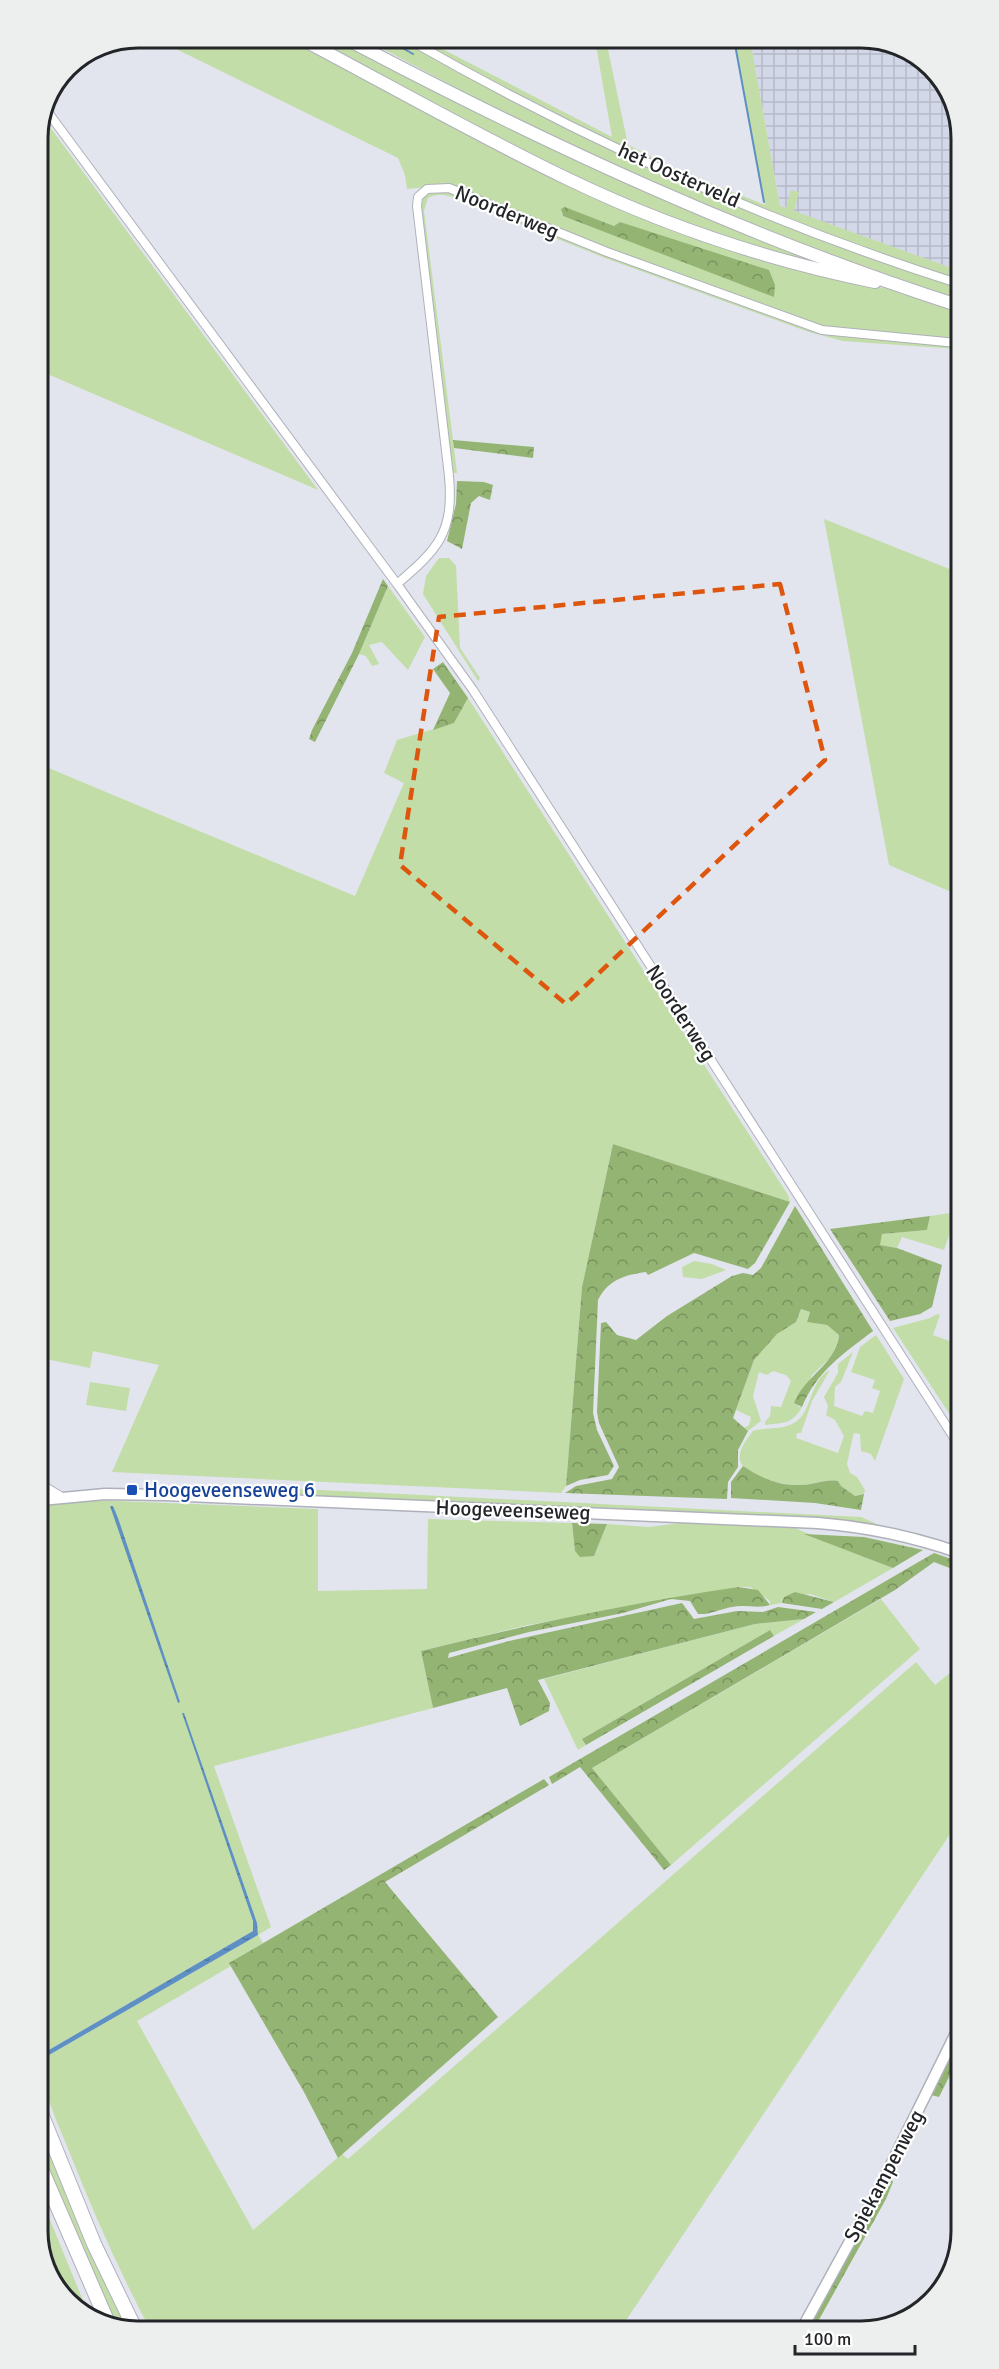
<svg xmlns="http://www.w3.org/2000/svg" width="999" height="2369" viewBox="0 0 999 2369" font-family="Signika,sans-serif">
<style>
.industrial{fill:url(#industrial-grid)}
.green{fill:#c2dda7;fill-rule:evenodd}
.forest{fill:url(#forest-crowns)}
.water{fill:url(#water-ripples)}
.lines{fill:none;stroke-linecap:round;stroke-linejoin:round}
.stream{stroke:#5e90c4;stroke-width:2}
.minor-casing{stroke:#afb1ba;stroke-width:10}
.secondary-casing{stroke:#afb1ba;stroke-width:13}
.trunk-casing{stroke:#afb1ba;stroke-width:14}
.motorway-casing{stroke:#afb1ba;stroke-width:16}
.minor{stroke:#fff;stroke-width:8}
.secondary{stroke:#fff;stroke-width:10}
.trunk{stroke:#fff;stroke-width:12}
.motorway{stroke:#fff;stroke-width:14}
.marked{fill:none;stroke:#de560d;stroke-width:4.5;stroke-dasharray:12 8;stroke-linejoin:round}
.transit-dot{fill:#1a4fb4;stroke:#fff;stroke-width:2}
.labels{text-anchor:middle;stroke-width:4.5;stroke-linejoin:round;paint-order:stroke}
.street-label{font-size:21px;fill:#242528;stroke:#fff}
.transit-label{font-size:21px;fill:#164399;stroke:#fff;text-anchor:start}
.rim{fill:none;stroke:#242528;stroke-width:3}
</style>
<defs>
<pattern id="industrial-grid" width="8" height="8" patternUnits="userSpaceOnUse" patternTransform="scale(1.5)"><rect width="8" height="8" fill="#d3d8e8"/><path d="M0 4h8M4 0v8" fill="none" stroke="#b5b9c7"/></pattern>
<pattern id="forest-crowns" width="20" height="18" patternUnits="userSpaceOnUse" patternTransform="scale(1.5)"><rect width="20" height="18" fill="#94b473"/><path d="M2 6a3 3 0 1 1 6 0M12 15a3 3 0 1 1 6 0" fill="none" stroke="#79925e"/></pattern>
<pattern id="water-ripples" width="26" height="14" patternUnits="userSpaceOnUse" patternTransform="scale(1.5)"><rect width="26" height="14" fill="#5e90c4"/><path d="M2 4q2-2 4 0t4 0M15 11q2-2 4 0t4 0" fill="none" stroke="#4d759f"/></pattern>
</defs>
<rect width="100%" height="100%" fill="#e2e5ee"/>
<path class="industrial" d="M868,38L922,59L956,106L957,270L793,211L799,192L786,208L780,206L750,39Z"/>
<path class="green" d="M734,39H750L780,206L786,208L791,190L799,192L794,211L957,270V281C882,256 807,230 735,199C626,152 522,97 417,42H429L612,137L595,40H606L628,145L678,170L765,205Z
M370,42H408L633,158L957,286V299L758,229L528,126Z
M294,43L556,178L776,260L903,293L957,310V341L849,333L806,323L608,250L446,185L407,189L405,175L398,158L166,44ZM565,207L614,226L620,222L637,229L639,244L563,216L561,213Z
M316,43H345L409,76L842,272L774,254L663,215L577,179Z
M44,119L318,490L38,370V132Z
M442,189L821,332L957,345V349L843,341L809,332L605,258L463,201C450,197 441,191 428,198L424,211L454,448L457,473H454L451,470L421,209L424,195Z
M824,519L957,572L958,895L889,865Z
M439,558H449L456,566L460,648L480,678L478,681L423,594L426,576Z
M388,586L425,637L408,670L382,642L369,645L379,664L372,666L366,656L359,654Z
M468,698L788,1195L790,1202L613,1144L582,1287L566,1486L561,1493L112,1472L159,1365L93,1351L90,1368L46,1359L41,1391L39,764L355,896L404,783L384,773L397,740L454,723Z
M957,1212L944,1250L902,1237L897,1248L879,1245L882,1234L927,1230L930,1216Z
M694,1261L712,1264L726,1270L702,1279L683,1277L682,1267Z
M801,1309L810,1312L807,1322L827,1325L839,1335L835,1353L812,1375L798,1407H802C793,1424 782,1423 765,1425V1422L770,1416L771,1406L781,1407L791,1381L786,1375L773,1371L767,1375L759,1372L753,1396L761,1421L748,1431L744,1428L749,1425L751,1417L736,1410L754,1360L777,1334L796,1322Z
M937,1314L940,1315L933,1335L955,1343L959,1338L960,1430L893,1328L930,1318Z
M876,1335L904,1379L875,1461L871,1454L861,1451L860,1434L854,1433L853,1436L847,1464L850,1473L857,1477L865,1490L864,1494L855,1496L841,1486L838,1481C822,1479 816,1484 802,1485C787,1486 743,1477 740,1460C738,1450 747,1439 753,1431C766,1427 783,1430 794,1423C813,1412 809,1380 830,1370L812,1401L801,1433H797L796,1438L838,1453L844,1436L835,1420L826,1415L828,1406L824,1397L838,1373V1364L853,1352L841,1382L835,1387L834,1406L862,1416L865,1411L873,1413L880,1391L872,1388L875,1380L851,1372L860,1347Z
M90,1382L130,1388L126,1411L86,1405Z
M261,1487L861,1517L879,1525L720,1515L261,1498Z
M91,1500L318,1509V1591L427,1589L428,1519L572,1523L575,1551L594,1556L607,1524L649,1527L681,1523L792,1527L893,1568L834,1602L810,1594L784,1597L782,1603L770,1605V1601L750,1587H738L528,1625L421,1651L433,1708L214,1766L271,1927L258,1935L263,1943L230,1963L231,1966L137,2021L253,2230L342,2154L348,2159L916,1662L935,1685L960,1665V1819L621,2328L151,2331C120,2273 93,2212 69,2151C57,2121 42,2092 42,2059L258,1935L257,1923L203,1769L253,1921V1931L42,2054L41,1505Z
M881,1599L920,1649L671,1865L592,1768Z
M804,1619L774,1636L770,1630L582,1739L586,1745L578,1750L544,1679L755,1624Z
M42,2132L129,2330L117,2326L42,2157Z
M43,2203L89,2315L77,2310L43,2263Z"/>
<path class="forest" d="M565,207L614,226L620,222L769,270L775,285L774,297L563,216L561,209Z
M453,440L534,447L533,458L454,448Z
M457,481L484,482L493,485L490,500L479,496L471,503L462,549L447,541L456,504Z
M383,579L388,586L359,654L315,742L309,739L312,730L352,653Z
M443,662L468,698L454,723L433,730L450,693L433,669Z
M613,1144L790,1202L755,1263L748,1269L694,1253L648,1275L646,1272C624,1275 608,1280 598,1300L593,1413L597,1430L614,1466L608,1475L580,1480L566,1486L582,1287Z
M795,1206L873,1331C843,1354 817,1371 802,1407L794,1403C804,1377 837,1363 839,1335L827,1325L807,1322L810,1312L801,1309L796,1322L777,1334L754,1360L733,1418L748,1431L738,1450V1467L728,1482L727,1499L565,1493L576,1486L612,1479L619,1467L599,1423L597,1412L601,1323L606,1322L617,1335L636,1340L667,1316L732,1276L743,1273L753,1275L761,1268Z
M930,1216L927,1230L882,1234L880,1245L897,1248L942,1265L932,1307L920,1314L890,1321L830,1229Z
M743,1466C760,1478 780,1486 801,1485C815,1485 822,1479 838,1481L841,1486L855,1496L864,1494L861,1510L815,1503L731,1498V1482Z
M572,1523L607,1524L594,1556L580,1557L575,1551Z
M804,1534L864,1537L923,1550L893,1568Z
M934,1553L960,1562V1572L934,1562L895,1590L592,1768L671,1865L664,1870L580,1767L552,1784L549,1777Z
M738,1587L758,1590L770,1605C757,1609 745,1604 732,1607C720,1609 710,1615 698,1614L690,1601L671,1599L623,1613L529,1632L449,1653L448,1658L509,1641L682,1603L694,1619L737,1611L763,1612L778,1607L816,1612L804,1619L755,1624L538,1680L550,1703L549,1711L520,1726L507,1688L433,1708L421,1651C526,1625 631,1603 738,1587Z
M795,1592L834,1602L822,1609L782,1603L784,1597Z
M770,1630L774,1636L586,1745L582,1739Z
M544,1779L549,1785L385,1882L498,2017L338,2158L304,2092L229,1963Z
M952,2052H961V2067H954L939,2097L931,2095Z
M890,2175L893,2182L886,2199L815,2327H807Z"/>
<path class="water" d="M110,1506H113L118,1518L180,1702L178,1703Z
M182,1713H184L257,1923L258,1935L42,2059V2054L253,1931V1921Z"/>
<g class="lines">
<path class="stream" d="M734,39L764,202
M392,42L413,54"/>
<g class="minor-casing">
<path id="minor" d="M413,42C585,140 768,223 957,283
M47,111L397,584
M957,343L822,330L607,252L449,188L427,189L418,197L417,206L449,476C454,533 438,549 397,584L473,690L960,1447
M41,1488H47L62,1497"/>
</g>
<g class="secondary-casing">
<path id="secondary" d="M41,1500L105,1494L165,1495L818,1523C868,1527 912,1536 960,1553
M803,2327L883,2181L961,2023"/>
</g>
<g class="trunk-casing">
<path id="trunk" d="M309,43C396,89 482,138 570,180C666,226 771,261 875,282
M354,43C548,145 748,238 957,305"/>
</g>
<g class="motorway-casing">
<path id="motorway" d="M42,2116L94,2244L136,2331
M43,2173L108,2323"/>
</g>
<use href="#minor" class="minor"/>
<use href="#secondary" class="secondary"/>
<use href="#trunk" class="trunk"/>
<use href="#motorway" class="motorway"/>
</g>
<path class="marked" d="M780,584L825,760L566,1004L400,865L439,617Z"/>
<rect class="transit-dot" x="126" y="1484" width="12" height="12" rx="3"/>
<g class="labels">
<g class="street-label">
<text transform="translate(679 175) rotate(24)" y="7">het Oosterveld</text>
<text transform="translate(507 212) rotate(22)" y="7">Noorderweg</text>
<text transform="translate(681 1013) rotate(57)" y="7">Noorderweg</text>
<text transform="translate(513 1510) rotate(2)" y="7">Hoogeveenseweg</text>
<text transform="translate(884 2176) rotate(-62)" y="7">Spiekampenweg</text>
</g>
<g class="transit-label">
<text x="144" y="1497">Hoogeveenseweg 6</text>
</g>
</g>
<path d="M0 0H999V2369H0ZM138 48H861A90 90 0 0 1 951 138V2231A90 90 0 0 1 861 2321H138A90 90 0 0 1 48 2231V138A90 90 0 0 1 138 48Z" fill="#edeeee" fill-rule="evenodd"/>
<path class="rim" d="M138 48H861A90 90 0 0 1 951 138V2231A90 90 0 0 1 861 2321H138A90 90 0 0 1 48 2231V138A90 90 0 0 1 138 48Z"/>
<path d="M795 2345v9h120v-9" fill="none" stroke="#242528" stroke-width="3"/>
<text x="804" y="2345" font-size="18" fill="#242528" stroke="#ffffff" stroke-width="4.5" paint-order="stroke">100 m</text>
</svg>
